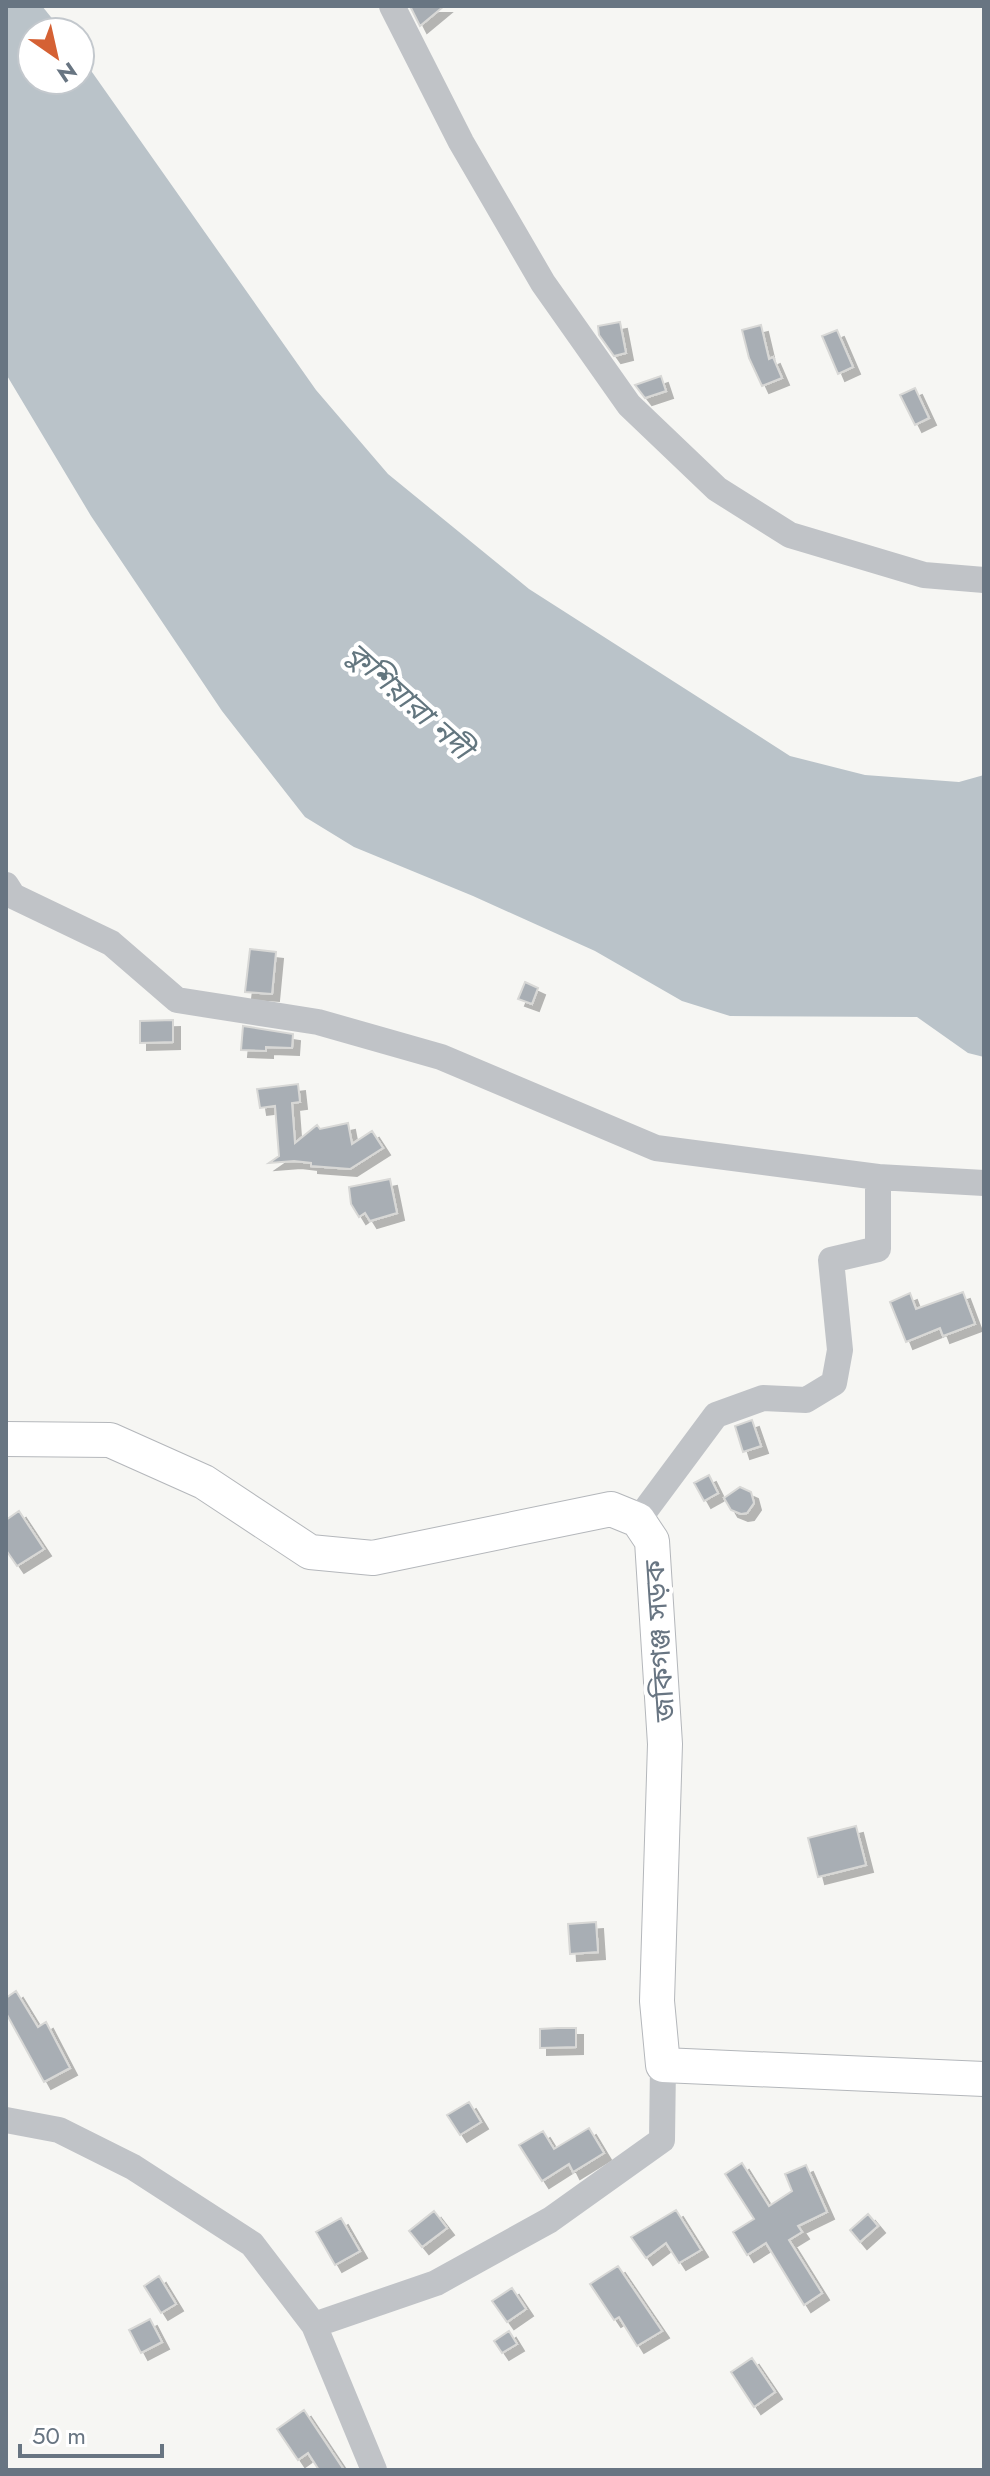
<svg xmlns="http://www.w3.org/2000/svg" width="990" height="2476" viewBox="0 0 990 2476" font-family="Jost,'Noto Sans Bengali',sans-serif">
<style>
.water{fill:#bac3c9}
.building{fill:#a8aeb4;stroke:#d8d8d6;stroke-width:2;filter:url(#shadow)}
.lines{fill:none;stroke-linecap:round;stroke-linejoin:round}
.major-casing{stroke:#b4b7bb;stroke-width:36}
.minor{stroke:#c0c3c7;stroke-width:26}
.major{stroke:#fff;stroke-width:34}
.labels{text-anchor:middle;stroke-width:8;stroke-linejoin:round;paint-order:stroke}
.street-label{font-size:28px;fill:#687582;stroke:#fff}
.water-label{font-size:30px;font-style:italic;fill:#63767f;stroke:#fff}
</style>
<defs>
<filter id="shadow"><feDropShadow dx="7" dy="7" stdDeviation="0" flood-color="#0004"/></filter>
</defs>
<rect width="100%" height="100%" fill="#f6f6f3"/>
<path class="water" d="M6,6H42L63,32H32V80H80V55L316,390L388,474L529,589L790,756L865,775L959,782L984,775V1057L968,1053L917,1017L730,1016L682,1001L595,951L473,896L354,847L305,817L222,711L91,516L6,374Z"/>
<path class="building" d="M410,6H444L420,26Z
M620,322L626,353L614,356L599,335L598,326Z
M761,325L769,359L773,357L782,378L762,386L749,358L742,330Z
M837,330L853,367L838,374L822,336Z
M661,376L666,391L645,398L635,385Z
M915,388L929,418L915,425L900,395Z
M250,949L276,952L272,994L245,992Z
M525,982L538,988L532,1004L518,999Z
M173,1020V1042L140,1043V1021Z
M243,1026L293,1034L292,1048L266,1047V1051L241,1050Z
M298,1084L300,1102L292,1103L295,1143L317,1125L320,1129L348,1123L352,1144L372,1131L383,1148L350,1169L311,1166V1163L294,1161L269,1163L279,1156L275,1106L260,1108L257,1089Z
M390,1179L397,1213L370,1221L365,1213L359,1217L351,1204L349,1187Z
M963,1292L975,1324L943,1336L940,1328L906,1342L890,1302L910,1293L916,1309Z
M752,1420L761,1446L743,1452L735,1426Z
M709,1475L718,1493L704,1501L694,1483Z
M740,1487L751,1492L754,1503L747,1513L741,1514L731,1510L724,1498Z
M19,1511L44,1549L17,1566L6,1550V1520Z
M856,1826L866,1865L818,1877L808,1838Z
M596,1922L598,1952L570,1954L568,1924Z
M16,1991L38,2027L46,2022L70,2068L44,2082L6,2013V1998Z
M558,2028H576V2047L540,2048V2029Z
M469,2102L481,2122L460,2135L447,2115Z
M589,2128L604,2153L573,2172L569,2164L542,2181L519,2145L543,2131L554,2149Z
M742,2163L769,2206L792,2191L785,2174L806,2165L827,2212L798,2226L802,2232L789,2240L822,2293L804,2305L766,2243L747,2255L733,2232L754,2219L725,2174Z
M676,2210L701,2250L679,2263L666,2243L646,2258L631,2237Z
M434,2211L447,2228L422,2247L409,2231Z
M868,2214L878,2226L860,2242L850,2230Z
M341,2218L360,2251L335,2265L316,2232Z
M618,2266L662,2331L637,2346L619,2317L614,2320L590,2284Z
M159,2276L176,2304L161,2313L144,2286Z
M512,2288L526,2309L507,2322L492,2301Z
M150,2319L162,2342L141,2353L129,2330Z
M509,2331L517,2344L502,2353L494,2341Z
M752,2358L775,2392L754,2407L731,2372Z
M304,2410L344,2470H319L308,2453L298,2460L277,2429Z"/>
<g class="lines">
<g class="major-casing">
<path id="major" d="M6,1439L110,1440L204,1482L310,1552L373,1558L611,1509L638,1520L652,1541L665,1744L657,2001L663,2065L984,2079"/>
</g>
<path class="minor" d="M392,6L461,142L543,283L629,405L717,489L790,535L924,575L984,580
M6,885L13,896L111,943L177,1000L318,1022L441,1057L656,1148L878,1177
M638,1520L716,1415L763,1398L806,1400L834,1383L840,1350L831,1260L878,1249V1177L984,1183
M6,2120L59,2130L133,2167L252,2244L314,2325L436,2283L550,2220L662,2140L663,2065
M314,2325L374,2470"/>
<use href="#major" class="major"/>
</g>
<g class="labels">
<g class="street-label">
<text transform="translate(659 1641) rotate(-94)" y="10">জকিগঞ্জ সড়ক</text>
</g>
<g class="water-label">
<text transform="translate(409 701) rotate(42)" y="10">কুশিয়ারা নদী</text>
</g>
</g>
<rect width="990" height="2476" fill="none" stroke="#687582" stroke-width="16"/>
<g transform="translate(56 56) rotate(146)"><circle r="38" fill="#ffffff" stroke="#c3c8cd" stroke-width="2"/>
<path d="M0-6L14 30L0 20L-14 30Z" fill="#d56134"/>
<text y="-12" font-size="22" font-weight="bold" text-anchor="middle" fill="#687582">N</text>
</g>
<path d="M20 2444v12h142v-12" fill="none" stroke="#687582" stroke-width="4"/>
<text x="32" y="2444" font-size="24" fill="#687582" stroke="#ffffff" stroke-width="6" paint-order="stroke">50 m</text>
</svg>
